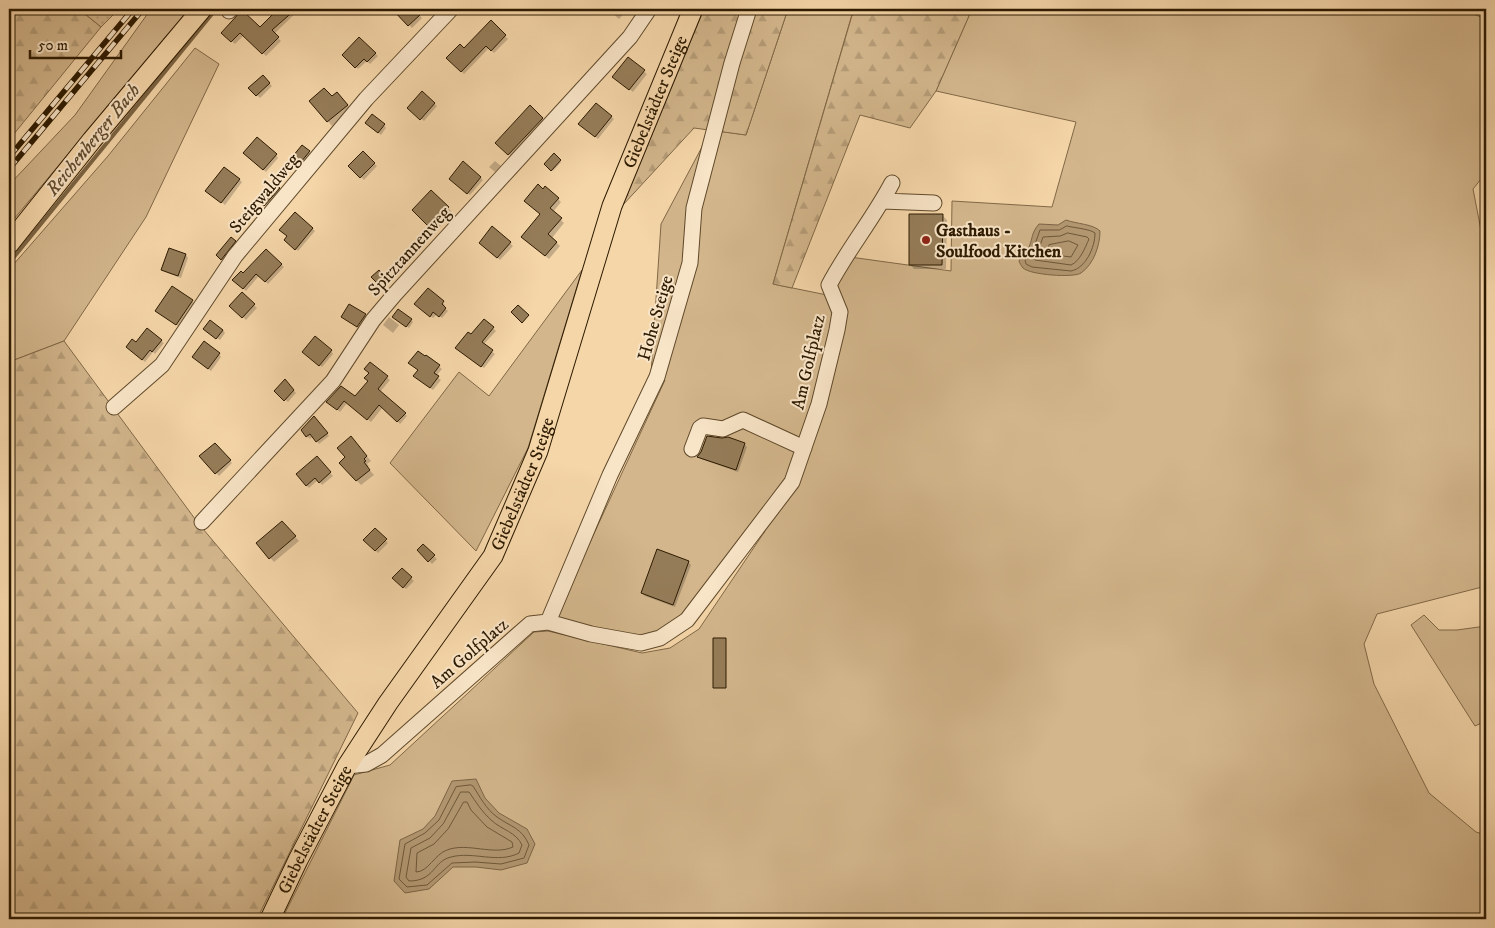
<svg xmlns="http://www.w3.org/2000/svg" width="1495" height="928" viewBox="0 0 1495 928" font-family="'IM FELL DW Pica',serif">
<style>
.green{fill:#d3b68c;stroke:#806846}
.forest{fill:url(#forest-firs);stroke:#806846}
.garden{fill:url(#garden-dots);stroke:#806846}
.water{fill:#b19670;stroke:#7c6443}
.shadow{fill:#0003}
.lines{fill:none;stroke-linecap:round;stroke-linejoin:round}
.shore{stroke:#6f5838;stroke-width:1}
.stream{stroke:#7c6443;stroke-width:4}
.building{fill:#957c58;stroke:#2d1a00}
.minor-casing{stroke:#5f492a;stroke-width:17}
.major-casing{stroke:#2d1a00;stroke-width:21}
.minor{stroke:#f8e4c7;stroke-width:15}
.major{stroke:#f5d6a9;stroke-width:19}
.rail-casing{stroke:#2d1a00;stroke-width:5.5}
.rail{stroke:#f8e4c7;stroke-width:4;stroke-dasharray:11;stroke-linecap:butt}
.poi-dot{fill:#8f2418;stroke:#f8e4c7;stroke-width:2}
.labels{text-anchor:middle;stroke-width:4;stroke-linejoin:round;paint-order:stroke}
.street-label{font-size:18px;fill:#2d1a00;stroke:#f8e4c7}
.poi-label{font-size:18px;font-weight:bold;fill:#2d1a00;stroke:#f8e4c7;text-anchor:start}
.water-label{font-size:19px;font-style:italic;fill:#624c2d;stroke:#f8e4c7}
</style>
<defs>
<pattern id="forest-firs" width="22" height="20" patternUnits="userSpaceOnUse" patternTransform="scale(1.25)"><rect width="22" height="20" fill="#d3b68c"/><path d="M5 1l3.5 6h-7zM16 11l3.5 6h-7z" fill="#b59c77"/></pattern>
<pattern id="garden-dots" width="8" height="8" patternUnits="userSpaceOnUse" patternTransform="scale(1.25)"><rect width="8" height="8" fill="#d3b68c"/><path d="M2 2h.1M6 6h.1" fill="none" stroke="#b59c77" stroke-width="1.8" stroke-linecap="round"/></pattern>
</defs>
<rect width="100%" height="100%" fill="#f5d6a9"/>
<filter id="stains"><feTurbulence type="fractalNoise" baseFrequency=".004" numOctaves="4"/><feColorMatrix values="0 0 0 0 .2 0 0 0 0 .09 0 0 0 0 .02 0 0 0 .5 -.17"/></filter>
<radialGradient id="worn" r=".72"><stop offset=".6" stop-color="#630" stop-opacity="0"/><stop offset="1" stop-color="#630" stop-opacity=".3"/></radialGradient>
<path class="green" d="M151,9H194L168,34L9,225V185L75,115Z
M788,9H842L853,11L773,284L832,296L850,257L951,271L952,201L1052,207L1076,122L936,91L972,9H1461L1486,19V173L1473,189L1486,256V586L1377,614L1364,644L1374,684L1429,793L1476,832L1486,835V919H282L354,775L390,765L534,632L548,631L642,653L670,648L699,629L765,531L683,618L659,634L642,638L554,620L665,380L651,374L661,224L711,130L746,135Z
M195,48L219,64L146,217L64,341L9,362V272L13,265L108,156Z
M582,270L528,448L476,551L390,463L459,372L489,396Z
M1424,615L1439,630H1457L1486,626V721L1475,726L1411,625Z"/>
<path class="forest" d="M9,9H79L101,27L9,140Z
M704,9H788L746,135L694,128L622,206Z
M842,9H972L936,91L910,128L860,115L792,288L773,284L853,12Z
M64,341L198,523L358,713L257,919H9V362Z"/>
<path class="garden" d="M79,9H119L101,27Z"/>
<path class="water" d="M1066,220C1077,224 1093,224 1100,231C1100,245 1094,264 1081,273C1074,278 1030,275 1023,268C1022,267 1019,262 1019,261C1021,256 1026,252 1029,247C1033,238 1031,233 1039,224L1058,225Z
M476,779L485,798L499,813L527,829L535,844L527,863L501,870L476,867H453L429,889L405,893L394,881L400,840L423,829L435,816L452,781Z"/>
<path class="shadow" d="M276,9H300L274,34L281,41L266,56L244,35L235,44L223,33L261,28L278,11Z
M396,9H414L422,18L412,28L395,10Z
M608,9H628L619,19Z
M491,22L508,39L494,53L489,48L464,74L448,58L464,50Z
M359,39L378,56L370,64L367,61L358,69L343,55Z
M628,59L647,74L633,92L617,80Z
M263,76L272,86L260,98L250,88Z
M422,93L437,106L424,121L408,108Z
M341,97L351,109L332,126L311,101Z
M596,104L614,119L598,139L583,126Z
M530,107L545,121L511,156L497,143Z
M369,125H384L386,128L381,135Z
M302,146L312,155L299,170L292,164Z
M245,153L276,155L278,158L266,172Z
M363,153L377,166L364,180L350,166Z
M554,155L561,162L553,171L546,164Z
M495,161L501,166L495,172L489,167Z
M463,163L483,180L470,195L453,181Z
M225,168L242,182L225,205L210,193Z
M272,183L281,191L268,208L258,200Z
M431,192L452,212L435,232L414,210Z
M558,199L561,202L553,212L564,223L552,238L560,246L549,259L526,240L542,214Z
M295,213L315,231L298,251L285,240L289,237Z
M943,216L947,220L946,269H914L910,264Z
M231,239L237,244L224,261L217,255Z
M510,243L513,246L500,260L483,245Z
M170,250L186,255L188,258L181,278L165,272L163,270Z
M266,251L284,267L268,284L259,276L246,291L234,280L243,275Z
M428,290L445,305L443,307L448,311L442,318L437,314L433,318L419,306Z
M242,293L257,308L246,320L231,306Z
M192,301L196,305L181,328L161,315Z
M365,315L367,318L360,329L342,317Z
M389,317L399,325L393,333L383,325Z
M396,319L411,320L413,322L409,328Z
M485,321L496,331L483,345L495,354L484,368L459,350Z
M223,330L225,333L220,340L207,332Z
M161,341L164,343L155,354L153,352L145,362L130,350L136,344Z
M331,351L333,354L322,367L306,354Z
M219,354L221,357L211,371L196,360Z
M426,356L442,369L436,376L441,380L433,390L418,379L419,371Z
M371,363L390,380L380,392L407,416L400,424L383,407L371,422L347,403L340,412L331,404L356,398L369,381Z
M288,383L296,393L288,402L276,391Z
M317,420L329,436L319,444L313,436L310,439L307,436Z
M355,442L371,461L367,464L369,466L367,467L374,475L361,485L340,463L347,457Z
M215,444L232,463L219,476L201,456Z
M744,444L747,447L738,472L701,459L699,457Z
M317,458L333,476L322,485L318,480L309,488L306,485Z
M286,526L299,541L274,562L257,543Z
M375,530L388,543L378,553L365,540Z
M423,546L437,559L432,564L419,550Z
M688,562L691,565L675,607L645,596L642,593Z
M402,570L414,581L406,589L394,578Z
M725,639L726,688H716L715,687Z"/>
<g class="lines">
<path class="shore" d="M1067,226C1075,228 1090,229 1095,233C1095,247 1086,268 1071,271L1032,267L1026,264L1025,260L1033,250L1040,230H1059Z
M1068,233L1087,237L1089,239C1085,248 1080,261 1071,265L1035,260L1043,237L1060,236Z
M1069,241L1078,245L1071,257L1047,254L1049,245Z
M471,785L473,786C480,797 486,809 497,817C511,827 522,828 529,845L524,858L501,864L475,862L452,863L427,885L407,887L399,879L405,844L425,833L439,820L456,787Z
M461,792H469C476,802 482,812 491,820C502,830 516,832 522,845L519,853C498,864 473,851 451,857C433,861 435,881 409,881L406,877L411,848L430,838L443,824Z
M464,802H467L471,810L487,827L512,842L513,847C493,856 468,842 447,850C435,854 428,872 416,872L417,853L434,844L448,829Z"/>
<path class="stream" d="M9,263L216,9"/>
</g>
<path class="building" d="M278,9H296L272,30L279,37L262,54L240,33L231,42L221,33L242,10L260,27Z
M392,9H416L421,14L408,26Z
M491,20L506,35L491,51L486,46L461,72L446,58L460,44L464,48Z
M359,37L376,53L367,62L364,59L355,68L342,55Z
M628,57L645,70L629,90L612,77Z
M263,75L270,83L256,96L248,88Z
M324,88L332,96L337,92L348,105L327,122L309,101Z
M422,91L435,103L420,120L407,108Z
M596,103L612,116L595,137L578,124Z
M530,105L543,118L508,155L495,143Z
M372,114L385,124L378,133L365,123Z
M257,137L277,154L263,170L243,153Z
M302,145L310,151L296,168L288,162Z
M363,151L375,163L360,178L348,166Z
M554,153L561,160L551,171L544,164Z
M463,161L481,177L467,194L449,179Z
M224,167L240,179L221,203L205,191Z
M272,182L280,188L264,206L257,200Z
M538,184L543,189L545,186L559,198L550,208L562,218L548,234L557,242L545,256L521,237L540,214L524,201Z
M431,190L449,207L430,228L412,210Z
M295,212L313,228L295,250L284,240L287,236L279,230Z
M909,214H943L942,265H909Z
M492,226L511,242L497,258L479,243Z
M231,237L236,241L221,260L216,255Z
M169,248L186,254L178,276L161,270Z
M266,249L282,264L265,282L256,274L243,289L232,280L241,271L243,273Z
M379,270L387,279L380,286L371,277Z
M172,286L193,300L176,325L155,311Z
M428,288L444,301L442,304L446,308L439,317L433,312L430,317L414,304Z
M242,292L255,304L242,318L229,306Z
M349,304L366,314L357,327L341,317Z
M518,305L529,315L522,323L511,312Z
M398,309L412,319L406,327L392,317Z
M484,319L494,327L482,342L493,350L481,367L455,348L468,332L471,334Z
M210,320L223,330L216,339L203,329Z
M147,328L162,340L152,352L150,350L142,360L126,347L132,339L136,342Z
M315,336L332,350L319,366L302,352Z
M204,341L220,353L208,369L192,357Z
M418,351L425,356L426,355L440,365L434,373L439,376L430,388L413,376L418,370L408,363Z
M370,362L388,376L378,389L406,413L397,422L379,405L367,420L344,401L337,410L326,402L341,386L355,396L368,381L364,378L369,373L364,369Z
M285,379L294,390L284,401L274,391Z
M314,416L328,433L316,442L310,434L306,437L301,430Z
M351,436L367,456L364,459L366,461L364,462L370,470L356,481L339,463L345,457L337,448Z
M707,436L722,438L728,437L745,443L736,470L697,457L701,452Z
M215,443L231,460L215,474L199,456Z
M317,456L331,472L319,483L315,478L306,486L296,474Z
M282,521L296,536L269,559L256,543Z
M375,528L387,539L375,551L363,540Z
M423,544L435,555L428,562L417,550Z
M657,549L689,561L673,605L641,593Z
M402,568L412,577L403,588L392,578Z
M713,638H726V688H713Z"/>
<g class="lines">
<g class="minor-casing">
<path id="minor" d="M229,11L231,9
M883,201L934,203
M114,407L162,365L235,256L366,99L451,9
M692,449L700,428L703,426L723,429L743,420L804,448
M202,522L333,381L373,320L395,294L630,37L649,9
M548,622L610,475L657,377L690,263L694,208L732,63L749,9
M347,766L366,764L382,755L530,624L548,622L591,634L641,643L660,638L687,620L792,482L819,404L837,330L840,312L829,285C848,249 873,219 892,183"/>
</g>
<g class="major-casing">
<g id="major">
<path d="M9,244L92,140L202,9"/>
<path id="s1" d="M270,919L298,860L347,766L388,703L493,556L538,451L612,206L693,9"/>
</g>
</g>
<use href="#minor" class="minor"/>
<use href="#major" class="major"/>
<g class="rail-casing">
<path id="rail" d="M9,157L133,9
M9,169L143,9"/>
</g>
<use href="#rail" class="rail"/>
</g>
<circle class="poi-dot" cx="926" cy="240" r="5"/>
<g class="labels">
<g class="street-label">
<text dy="6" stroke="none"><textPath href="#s1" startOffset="910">Giebelstädter Steige</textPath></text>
<text transform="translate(264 193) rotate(-50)" y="6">Steigwaldweg</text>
<text transform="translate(409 251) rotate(-48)" y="6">Spitztannenweg</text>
<text transform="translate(655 318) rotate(-74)" y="6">Hohe Steige</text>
<text transform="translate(808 362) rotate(-77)" y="6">Am Golfplatz</text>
<text dy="6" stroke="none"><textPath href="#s1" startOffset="505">Giebelstädter Steige</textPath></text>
<text transform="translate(469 653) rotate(-41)" y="6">Am Golfplatz</text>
<text dy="6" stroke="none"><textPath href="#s1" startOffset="100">Giebelstädter Steige</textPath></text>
</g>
<g class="poi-label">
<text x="936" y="236">Gasthaus -<tspan x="936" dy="21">Soulfood Kitchen</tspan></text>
</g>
<g class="water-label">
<text transform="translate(92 139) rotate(-51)" y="7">Reichenberger Bach</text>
</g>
</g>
<rect width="1495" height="928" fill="none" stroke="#f5d6a9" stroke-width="30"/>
<rect x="10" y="10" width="1475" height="908" fill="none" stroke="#2d1a00" stroke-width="2.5"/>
<rect x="15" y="15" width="1465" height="898" fill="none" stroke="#2d1a00"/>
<path d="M30 50v8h91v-8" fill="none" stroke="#2d1a00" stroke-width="2.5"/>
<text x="38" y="50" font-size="15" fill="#2d1a00" stroke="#f8e4c7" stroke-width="4" paint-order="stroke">50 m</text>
<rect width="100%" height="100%" filter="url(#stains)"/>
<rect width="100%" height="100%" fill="url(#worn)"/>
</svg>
